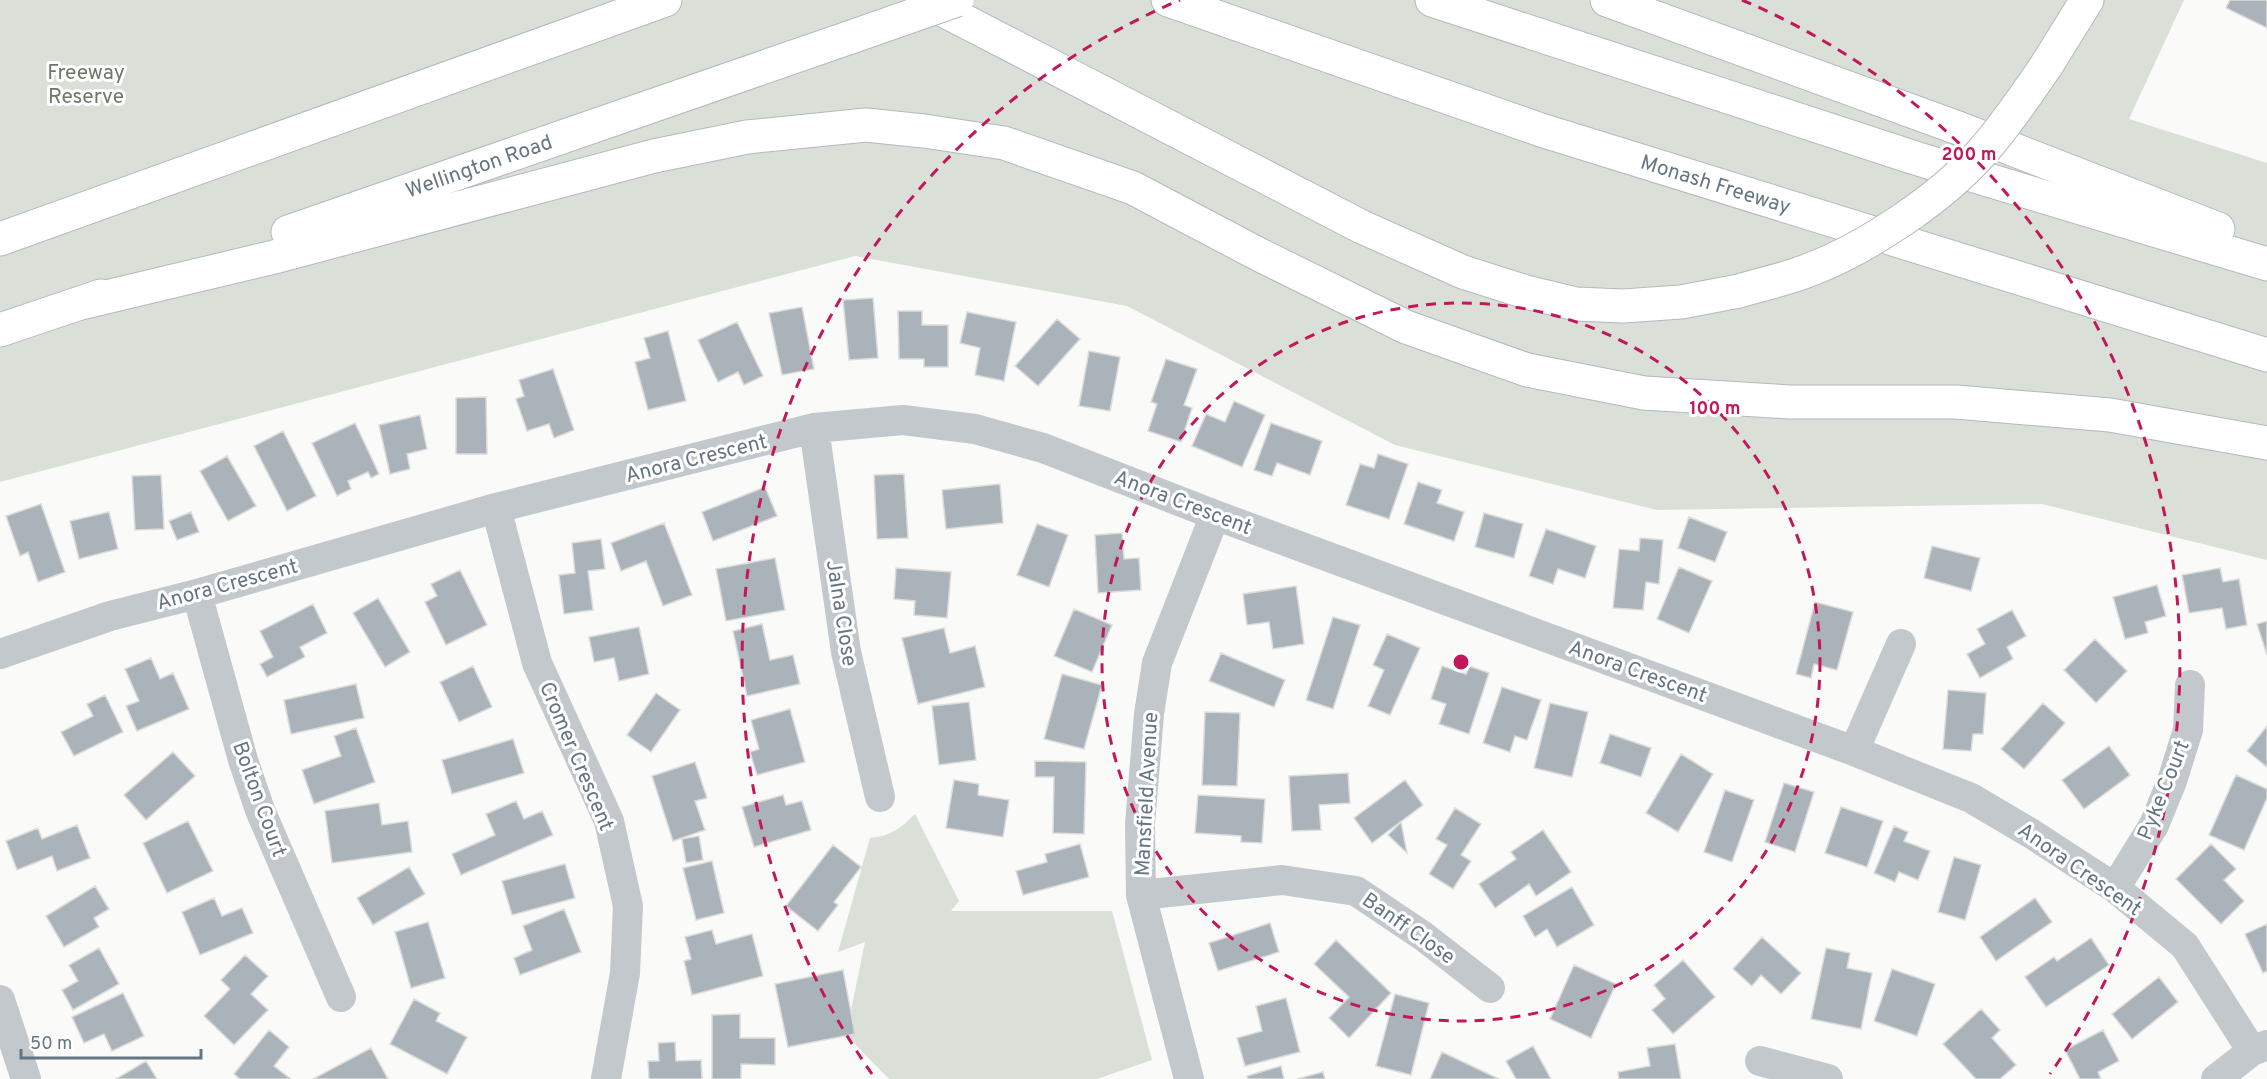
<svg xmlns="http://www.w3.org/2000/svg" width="2267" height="1079" viewBox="0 0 2267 1079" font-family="Overpass,sans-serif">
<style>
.green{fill:#dadfd7}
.building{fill:#aab3b9;stroke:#dcdcda;stroke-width:1.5}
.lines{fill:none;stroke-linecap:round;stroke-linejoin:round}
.highway-casing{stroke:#b4b9bd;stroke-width:35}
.minor{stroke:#c3c8cc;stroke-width:30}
.highway{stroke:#fff;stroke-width:33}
.highway-bridge-casing{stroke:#b4b9bd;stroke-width:35;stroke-linecap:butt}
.highway-bridge{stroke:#fff;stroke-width:33}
.ring{fill:none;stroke:#c2185b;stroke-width:3;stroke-dasharray:10 8}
.labels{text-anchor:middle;stroke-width:6;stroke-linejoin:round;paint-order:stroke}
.park-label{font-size:21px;fill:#687a64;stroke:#fff}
.street-label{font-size:21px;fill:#657683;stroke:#fff}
.centre{fill:#c2185b;stroke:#fff;stroke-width:3}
.ring-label{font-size:18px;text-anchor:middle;font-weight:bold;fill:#c2185b;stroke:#fff;stroke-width:6;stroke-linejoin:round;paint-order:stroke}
</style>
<rect width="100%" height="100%" fill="#fafaf8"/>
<path class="green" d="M0,0H2184L2129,119L2267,163V560L2042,504L1657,510L1395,445L1127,306L855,256L0,482Z
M915,814L959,901L951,911H1112L1152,1060L1097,1079H889L846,1035L865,942L838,952L870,838C891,836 901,828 915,814Z"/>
<path class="building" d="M2230,0H2267V28L2226,8Z
M873,298L878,358L849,360L843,300Z
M802,307L814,369L782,375L769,313Z
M898,311H922V325H948V367H924V359H899Z
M967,312L1016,322L1004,381L975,375L980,348L960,343Z
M1057,319L1080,339L1038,386L1015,366Z
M737,322L763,376L744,385L738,372L718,382L698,340Z
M668,331L686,401L648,410L635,362L650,358L644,338Z
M1089,351L1120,357L1110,411L1079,406Z
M1166,359L1197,369L1184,405L1192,408L1181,442L1148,431L1157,404L1151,402Z
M553,369L574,430L554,438L549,424L527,431L516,399L524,396L519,380Z
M486,397L487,454H456V398Z
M1234,401L1265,415L1242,467L1192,446L1206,414L1225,422Z
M420,415L427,449L407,454L410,469L390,474L379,425Z
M355,423L379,474L371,478L368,472L348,481L351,489L337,496L312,443Z
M1271,423L1322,441L1310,475L1277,463L1272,476L1254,470Z
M283,431L316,496L287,511L254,446Z
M1378,454L1408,464L1389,519L1346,505L1360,464L1374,468Z
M227,456L256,506L228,521L200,471Z
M904,474L908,538L877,539L874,475Z
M161,475L164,529L135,530L132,476Z
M1418,482L1442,490L1437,503L1464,512L1454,541L1404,524Z
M1000,484L1003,523L946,529L942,490Z
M765,487L777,516L713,541L702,512Z
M41,504L65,572L38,582L28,552L20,556L6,516Z
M109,512L118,549L79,559L70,521Z
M191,512L199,532L177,540L169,521Z
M1484,513L1523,524L1514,558L1475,547Z
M1689,517L1727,532L1715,562L1678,548Z
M664,523L692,595L663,606L646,561L621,571L611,543Z
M1037,524L1068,535L1049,587L1017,575Z
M1546,529L1596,546L1585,578L1558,569L1553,584L1529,576Z
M1122,533L1124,559L1139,558L1141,590L1098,593L1095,535Z
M1640,538L1663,540L1659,584L1646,582L1643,610L1613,608L1619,549L1639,551Z
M601,539L605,569L588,571L593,610L564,614L559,575L575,573L572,543Z
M1932,546L1980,558L1971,591L1924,578Z
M775,558L785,610L726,621L716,569Z
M1679,567L1712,581L1689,633L1657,619Z
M896,568L951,572L947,618L914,615L915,601L894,599Z
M2220,568L2223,582L2239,579L2247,625L2226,629L2222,608L2189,613L2182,575Z
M460,570L487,625L446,645L425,602L437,596L431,584Z
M2157,585L2166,616L2145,622L2148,633L2125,639L2113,597Z
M1296,586L1304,644L1273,649L1269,622L1247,625L1243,594Z
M378,598L410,652L385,667L353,613Z
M1815,602L1853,612L1837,670L1814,664L1811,678L1796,674Z
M313,604L327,633L300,647L305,657L267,677L260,664L273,657L260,631Z
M1074,609L1112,625L1092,672L1054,656Z
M2012,610L2026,636L2007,647L2013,659L1980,678L1967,654L1985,644L1977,629Z
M1333,617L1360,625L1333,709L1306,700Z
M2267,621V655L2257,624Z
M762,624L770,660L793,655L800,684L747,696L733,631Z
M639,627L649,674L619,681L614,658L594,662L589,637Z
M944,628L950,653L975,646L985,687L918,704L902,638Z
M1387,634L1420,648L1390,715L1368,706L1384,670L1373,665Z
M2095,639L2127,671L2096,703L2064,670Z
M1221,653L1285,680L1274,707L1209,681Z
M151,658L160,679L173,673L189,709L137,731L126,706L139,701L125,669Z
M473,666L492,707L459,722L440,682Z
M1442,666L1466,674L1469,666L1489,673L1469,734L1439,724L1446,704L1431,699Z
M1062,674L1102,685L1084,749L1044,739Z
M356,684L364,718L291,734L284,700Z
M1502,687L1541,700L1527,740L1515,736L1510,752L1483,743Z
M1948,690L1986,693L1983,734H1973L1971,751L1943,749Z
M656,693L680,710L651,752L627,735Z
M105,695L123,732L74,756L61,732L93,716L87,704Z
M969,702L976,760L939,765L932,706Z
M1550,703L1588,712L1572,777L1534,768Z
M2043,703L2065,723L2024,769L2001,749Z
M790,709L805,762L757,775L750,752L759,749L751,720Z
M1205,712L1240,713L1237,786L1202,785Z
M2267,726V767L2247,751Z
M356,728L375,782L314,804L302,770L341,756L334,736Z
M1610,734L1651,748L1641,777L1600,763Z
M513,739L524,773L452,794L442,760Z
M2109,746L2130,775L2084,809L2062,780Z
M173,752L195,776L146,820L124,795Z
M1681,754L1713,774L1678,832L1646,813Z
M1035,761L1086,762L1084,834L1053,833L1054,777H1035Z
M695,762L707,798L695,801L705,830L673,841L652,776Z
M1348,773L1350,803L1319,805L1321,830L1292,831L1289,776Z
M2236,775L2267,789V798L2244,850L2209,835Z
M954,780L979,784L978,795L1009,800L1003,837L946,828Z
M1405,780L1423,805L1372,843L1354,818Z
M1784,783L1814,792L1795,852L1765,842Z
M1725,790L1754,800L1732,862L1704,852Z
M783,795L786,805L802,801L811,830L754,847L742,807Z
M1198,795L1265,799L1262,843L1241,842V836L1195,833Z
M516,801L524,819L542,811L553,835L461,875L452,854L495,835L486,814Z
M379,803L382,825L408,821L412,852L332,863L325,811Z
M1841,807L1883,821L1867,867L1825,853Z
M1455,808L1481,824L1461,855L1471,861L1453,889L1429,874L1447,845L1436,839Z
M188,821L213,871L167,893L143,843Z
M1401,822L1407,853L1388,835Z
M77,825L90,858L57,871L52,856L17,870L6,841L38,828L42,839Z
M1894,826L1908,832L1904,841L1930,851L1918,880L1899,872L1895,882L1874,873Z
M1543,830L1571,872L1536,896L1529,884L1495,908L1479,884L1516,859L1511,852Z
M699,836L703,860L686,863L682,839Z
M1080,844L1089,877L1023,895L1016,871L1047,862L1045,854Z
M2211,844L2236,869L2224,880L2244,901L2221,924L2176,879Z
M833,845L861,867L834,902L838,905L818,931L786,906Z
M1954,857L1981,865L1965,920L1938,912Z
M712,861L724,913L696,920L683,868Z
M565,864L575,898L512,915L502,881Z
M409,867L425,894L373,925L357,898Z
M95,886L109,909L94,918L99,927L64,947L46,916Z
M1572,887L1594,925L1557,947L1547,929L1535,937L1523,916Z
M214,898L222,916L242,908L253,933L200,955L182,912Z
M2035,898L2052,922L1996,961L1980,937Z
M564,909L581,952L520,975L514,958L532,950L523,926Z
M428,922L445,978L411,988L395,932Z
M1270,923L1279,952L1218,971L1209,943Z
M2267,924V971L2263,973L2245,934Z
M712,930L716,944L752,934L763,976L692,995L684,961L691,959L685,937Z
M1762,937L1801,973L1781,994L1761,975L1752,986L1733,969Z
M2091,938L2109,965L2046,1007L2025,977L2054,957L2057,961Z
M1336,940L1391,993L1349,1038L1329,1018L1349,997L1314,964Z
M99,948L119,984L73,1010L62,990L78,981L69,965Z
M1826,948L1850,953L1847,968L1872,973L1861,1029L1811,1019Z
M245,955L268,976L251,994L268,1010L234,1045L204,1016L230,989L221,980Z
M1683,960L1715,997L1673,1034L1652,1010L1665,999L1654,985Z
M1574,965L1616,984L1591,1038L1550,1019Z
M1892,969L1935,984L1917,1036L1874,1021Z
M843,970L855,1034L788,1047L775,984Z
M2159,977L2178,1002L2132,1039L2112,1014Z
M123,993L144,1036L112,1051L104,1034L84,1043L72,1017Z
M1395,994L1429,1003L1411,1075L1376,1066Z
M1286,998L1300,1052L1245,1066L1237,1038L1262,1031L1256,1006Z
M414,999L440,1013L436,1021L467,1037L447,1074L390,1044Z
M1981,1009L2000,1030L1992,1038L2016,1065L2000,1079H1976L1943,1044Z
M740,1014V1038H775V1065L741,1064V1079H712V1015Z
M269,1030L289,1047L274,1066L291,1079H240L234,1074Z
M2103,1030L2119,1061L2098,1072L2101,1079H2080L2065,1050Z
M675,1042L676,1061L701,1060L702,1079H649L648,1061H659L658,1043Z
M1675,1044L1681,1079H1619L1618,1072L1650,1066L1647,1048Z
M1533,1046L1551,1079H1516L1506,1061Z
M371,1048L388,1079H313Z
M1442,1052L1499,1079H1430Z
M146,1061L157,1079H116Z
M1281,1066L1284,1079H1248L1247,1076Z
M1323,1072L1325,1079H1297Z"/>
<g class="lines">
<g class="highway-casing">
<g id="highway">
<path d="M924,0L1362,227L1463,272L1526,292L1576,304L1623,306L1681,302L1739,291"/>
<path id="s1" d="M1168,0L1541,130L2267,355"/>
<path d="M1432,0L1915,158L2267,264"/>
<path d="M1607,0L1958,128L2218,229"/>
<path d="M2046,66L2087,0"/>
<path id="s2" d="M288,232L851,37"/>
<path d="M0,239L665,0"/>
<path d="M81,303L274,257L654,156L747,137L866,125L924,131L1004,143L1133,188L1260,255L1406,327L1527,370L1644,393L1790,402H1956L2110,415L2267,443"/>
<path d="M0,330L101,296"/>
</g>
</g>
<path class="minor" d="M814,428L846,652L880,797
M496,508L537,663L609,821L628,906L625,973L606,1079
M197,594L243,760L260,810L341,997
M0,654L110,616L197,594L496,508L814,428L903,420L975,429L1043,448L1215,515L1854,751L1971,798L2032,834L2115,888L2185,946L2252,1051
M1854,751L1901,644
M2115,888L2154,825L2172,781L2188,730L2190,685
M1141,895L1282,880L1356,891L1423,936L1490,988
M0,1000L26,1079
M1760,1061L1828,1079
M1189,1079L1141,895L1140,824L1149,714L1157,663L1215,515
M2216,1079L2252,1051L2267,1045"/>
<use href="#highway" class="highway"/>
<g class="highway-bridge-casing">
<path id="highway-bridge" d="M851,37L957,0
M1739,291C1762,284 1787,279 1809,270C1867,248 1942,198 1983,151C2006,125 2026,95 2046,66"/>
</g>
<use href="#highway-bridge" class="highway-bridge"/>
</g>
<g class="ring">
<circle cx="1461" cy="662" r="359"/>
<path d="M872 1074A719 719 0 0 1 1180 0M1742 0A719 719 0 0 1 2050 1074"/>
</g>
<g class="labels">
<g class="park-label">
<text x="86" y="79">Freeway<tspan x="86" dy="24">Reserve</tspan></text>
</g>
<g class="street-label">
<text dy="7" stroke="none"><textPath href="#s2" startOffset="202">Wellington Road</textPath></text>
<text dy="7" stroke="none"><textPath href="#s1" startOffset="578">Monash Freeway</textPath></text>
<text transform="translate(696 458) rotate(-14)" y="7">Anora Crescent</text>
<text transform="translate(1183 502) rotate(21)" y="7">Anora Crescent</text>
<text transform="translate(227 584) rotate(-15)" y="7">Anora Crescent</text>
<text transform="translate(842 613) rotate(81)" y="7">Jalna Close</text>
<text transform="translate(1638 671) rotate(20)" y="7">Anora Crescent</text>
<text transform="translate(577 756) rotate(67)" y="7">Cromer Crescent</text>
<text transform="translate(2163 790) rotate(-68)" y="7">Pyke Court</text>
<text transform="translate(1146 794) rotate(-87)" y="7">Mansfield Avenue</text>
<text transform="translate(260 799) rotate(70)" y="7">Bolton Court</text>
<text transform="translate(2080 869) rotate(35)" y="7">Anora Crescent</text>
<text transform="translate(1409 928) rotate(35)" y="7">Banff Close</text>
</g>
</g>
<circle cx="1461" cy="662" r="9" class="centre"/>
<g class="ring-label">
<text x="1969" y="160">200 m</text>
<text x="1715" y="414">100 m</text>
</g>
<path d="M21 1049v9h180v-9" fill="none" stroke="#657683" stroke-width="3"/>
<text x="30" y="1049" font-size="18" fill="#657683" stroke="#ffffff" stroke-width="4.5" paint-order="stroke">50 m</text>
</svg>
